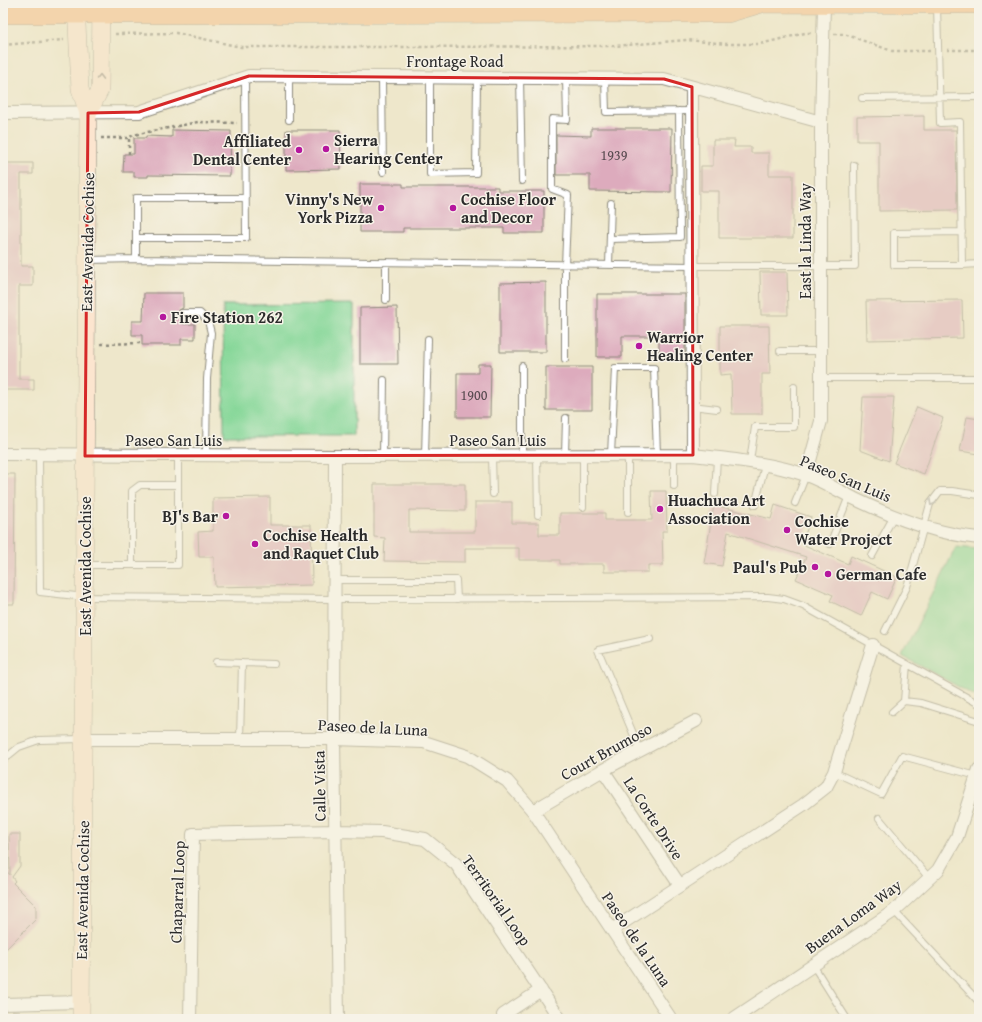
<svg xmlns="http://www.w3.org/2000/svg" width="982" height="1022" viewBox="0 0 982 1022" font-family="'Gentium Book Plus',serif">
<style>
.green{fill:#85d798;stroke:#588162}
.building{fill:#ddabbd}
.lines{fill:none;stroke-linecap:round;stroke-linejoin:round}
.lane-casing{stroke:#8c897b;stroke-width:8}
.street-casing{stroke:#8c897b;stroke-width:14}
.secondary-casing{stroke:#8c897b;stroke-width:18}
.primary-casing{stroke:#8c897b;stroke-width:20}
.path{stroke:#8c897b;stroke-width:2.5;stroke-dasharray:3 3;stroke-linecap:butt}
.lane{stroke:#fff;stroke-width:6}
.street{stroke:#fff;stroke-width:12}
.secondary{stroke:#fce5cf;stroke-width:17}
.primary{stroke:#f8bd88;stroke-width:19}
.oneway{stroke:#94887d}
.oneway2{stroke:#a0a0a0}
.marked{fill:none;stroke:#d62828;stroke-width:3;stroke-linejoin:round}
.poi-dot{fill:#b5179e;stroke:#f7f3e8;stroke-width:1.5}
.labels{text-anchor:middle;stroke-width:3;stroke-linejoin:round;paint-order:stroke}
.number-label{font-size:14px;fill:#584b50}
.street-label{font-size:16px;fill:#2b2b2b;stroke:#f7f3e8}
.poi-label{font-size:16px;font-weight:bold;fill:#2b2b2b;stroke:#f7f3e8;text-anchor:start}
</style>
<rect width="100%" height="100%" fill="#f7f3e8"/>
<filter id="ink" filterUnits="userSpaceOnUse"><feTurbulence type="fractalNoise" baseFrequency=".025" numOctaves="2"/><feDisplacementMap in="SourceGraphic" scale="8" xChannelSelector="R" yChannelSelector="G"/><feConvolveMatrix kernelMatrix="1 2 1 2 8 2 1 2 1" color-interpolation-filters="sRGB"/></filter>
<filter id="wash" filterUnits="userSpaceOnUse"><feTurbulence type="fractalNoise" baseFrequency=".012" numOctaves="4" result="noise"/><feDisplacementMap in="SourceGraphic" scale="16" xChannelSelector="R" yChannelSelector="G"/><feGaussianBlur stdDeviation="0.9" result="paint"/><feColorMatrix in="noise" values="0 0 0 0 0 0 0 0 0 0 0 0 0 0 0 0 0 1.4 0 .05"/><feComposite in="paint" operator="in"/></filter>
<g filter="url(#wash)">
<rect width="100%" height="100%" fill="#eee7cb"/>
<path class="green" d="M354,304V436H224L223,305Z
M956,547L979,549V698L902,656Z"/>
<g id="blocks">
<path class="building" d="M924,116V130H956L957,210L879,211V141H857V117Z
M591,128H672L671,192L590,191V175H556V135L591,136Z
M172,130L231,131L230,176L148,175V177H134V172H123L124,154H134V138H146V136L172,137Z
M286,130H340L341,169L286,170Z
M713,140H735L734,147H751V153H769V175H793V238H719V191H701V166H713Z
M3,163H33V174H21V266H33V286H19V379H34V390H3Z
M360,184H403V187H498V191H544V233H504V228H403V232H360Z
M760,272H787L788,315H761Z
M546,282V352H500V283Z
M144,293H183V308L179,310V313L183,318V324H195V339H181V345H142V335H132V321H143Z
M597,294H685V358H659V336H622V357H597Z
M962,300L963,338L867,340L866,301Z
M397,307L398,364H360V308Z
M720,326H769L770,374H762V414H732L731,374L720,375Z
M478,364H491L490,417H457V373H478Z
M546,367H592V410H546Z
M863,397H894L889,461L860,450Z
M917,407L943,418L924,474L894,463Z
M967,417L979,419V454L960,451Z
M3,474H15L14,604H3Z
M374,484H465V511L409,510V532H475V502H512V523H539V535H560V513H605V520H652L651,491H666L667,531H662L663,565H648V572H604V564H560V560H519V548H465V562L384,561L385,538L374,537Z
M270,497V525H311L312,585L215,587L214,557H199L198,532L213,531V498Z
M714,505L771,519L775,505L811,517L802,544L848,564L851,556L897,577L887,599L872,592L861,616L830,601L833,595L796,579L806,557L728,532L722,566L704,563Z
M9,834H20V866L12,877L15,881L13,883L36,906V919L3,952V867L10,875Z"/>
</g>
</g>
<g filter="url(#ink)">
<use href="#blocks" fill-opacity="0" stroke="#8c897b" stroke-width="1"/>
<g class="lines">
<g class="lane-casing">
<path id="lane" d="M937,5L940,123L960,122L962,265H894V233L962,232
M289,76V120
M382,77L383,172
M430,77V174L476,173L477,78
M520,78L522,181
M605,78L606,112L692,111
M862,98L979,97
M136,238V198H246
M610,239L680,237L679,111
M136,259L692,266H855L854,165
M88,260L136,259V238H246L245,78
M609,265L611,203
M962,265L979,264
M386,300V262
M183,313H200L208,321L211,333L207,379L206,456
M780,351H821
M565,359V265L568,195L552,189V119L567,120L566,78
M821,378H979
M692,406L717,409
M39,455L40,592L85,597L335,599L768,597L784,599L803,606L979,704
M565,455L566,418
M583,455V507
M611,455L615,368H654L657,455
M383,456L384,380
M425,456L428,339
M492,456L493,494
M522,456V366
M537,456L538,515
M750,461L755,427H794V387
M674,486V455
M715,494L717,458
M795,503L806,475
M755,505L765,465
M628,512V455
M830,544L849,496
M872,556L894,516
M86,565H178V456
M132,565V491L140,485H178
M335,580H456L457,599
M885,631L907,587L930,504L940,491H952L979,495
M216,662L242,663L240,739
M242,663L274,664
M904,701L907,664
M892,712L904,701L921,703L979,721
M640,750L598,650L650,639
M3,760L19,747L39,740L82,739
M834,772L881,794L902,756L977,776
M879,818L929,878
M894,911L979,1002
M813,965L847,1019"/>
</g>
<g class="street-casing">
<path id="street" d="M692,87L693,455
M3,113L139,112L249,76L664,79L821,122
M3,454L335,456L693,455C730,459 770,463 806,475C823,481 839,491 855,499C894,518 936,534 979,538
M335,456L334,739L338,1019
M806,475L821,421V122L824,4
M84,739H334L424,742L467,756L507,781L533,811L671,1019
M603,770L679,884
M533,811L603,770L696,721
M612,930L803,805L826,787L834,772L873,645
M3,1004L81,1002
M503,1015L541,990
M190,1019L193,834L336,831L382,832L425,839L456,864L560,1019
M733,1019L894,911L938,870L957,837L979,769"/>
</g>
<g class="secondary-casing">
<path id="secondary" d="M76,3L80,89L88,113L81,1019
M88,113L100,90L101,3"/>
</g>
<g class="primary-casing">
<path id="primary" d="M762,3L979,4
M3,14L728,13L762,3"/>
</g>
<path class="path" d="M115,34L176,33L241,47H401L613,46L687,40L727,44H760L805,33H813
M834,34H844L892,51H930
M3,45L64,40
M947,50H979
M101,138H129
M129,154V138L133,135L198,122L237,123
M101,344L142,343"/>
<use href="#lane" class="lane"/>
<use href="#street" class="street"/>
<use href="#secondary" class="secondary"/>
<use href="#primary" class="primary"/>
</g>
<defs><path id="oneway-chevron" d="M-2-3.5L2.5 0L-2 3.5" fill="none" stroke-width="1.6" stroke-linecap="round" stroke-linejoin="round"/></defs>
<use class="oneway" href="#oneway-chevron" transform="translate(100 77) rotate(-89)"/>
<use class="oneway2" href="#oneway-chevron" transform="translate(932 503) rotate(120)"/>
</g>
<path d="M0 0H982V1022H0ZM249,76L664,79L692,87L693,455L85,456L88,113L139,112Z" fill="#eee7cb" fill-opacity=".55" fill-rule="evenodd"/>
<path class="marked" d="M249,76L664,79L692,87L693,455L85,456L88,113L139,112Z"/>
<g class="poi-dot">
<circle cx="326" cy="149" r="4"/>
<circle cx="299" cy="150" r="4"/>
<circle cx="381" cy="208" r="4"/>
<circle cx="453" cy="208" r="4"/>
<circle cx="163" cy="317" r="4"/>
<circle cx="639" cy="346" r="4"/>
<circle cx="660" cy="509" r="4"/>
<circle cx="226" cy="516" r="4"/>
<circle cx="787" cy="530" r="4"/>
<circle cx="255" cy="544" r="4"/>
<circle cx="815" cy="567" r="4"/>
<circle cx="828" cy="574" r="4"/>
</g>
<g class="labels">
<g class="number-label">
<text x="614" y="160">1939</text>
<text x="474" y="400">1900</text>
</g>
<g class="street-label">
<text x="455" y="67">Frontage Road</text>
<text transform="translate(805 241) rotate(-90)" y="6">East la Linda Way</text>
<text transform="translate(87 242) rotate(-89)" y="6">East Avenida Cochise</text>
<text x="174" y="446">Paseo San Luis</text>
<text x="498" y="446">Paseo San Luis</text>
<text transform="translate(846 478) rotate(23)" y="6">Paseo San Luis</text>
<text transform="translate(85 566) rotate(-90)" y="6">East Avenida Cochise</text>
<text transform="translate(373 727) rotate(3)" y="6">Paseo de la Luna</text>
<text transform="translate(606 751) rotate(-29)" y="6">Court Brumoso</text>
<text transform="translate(319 786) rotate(-91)" y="6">Calle Vista</text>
<text transform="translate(654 818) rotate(57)" y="6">La Corte Drive</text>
<text transform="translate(82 890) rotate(-89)" y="6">East Avenida Cochise</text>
<text transform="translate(177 892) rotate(-88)" y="6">Chaparral Loop</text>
<text transform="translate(497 900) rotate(55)" y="6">Territorial Loop</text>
<text transform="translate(853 916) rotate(-36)" y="6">Buena Loma Way</text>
<text transform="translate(637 939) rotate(56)" y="6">Paseo de la Luna</text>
</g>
<g class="poi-label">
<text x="334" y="146">Sierra<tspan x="334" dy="18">Hearing Center</tspan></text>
<text x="291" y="147" text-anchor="end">Affiliated<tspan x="291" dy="18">Dental Center</tspan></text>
<text x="373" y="205" text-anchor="end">Vinny's New<tspan x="373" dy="18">York Pizza</tspan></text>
<text x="461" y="205">Cochise Floor<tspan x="461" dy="18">and Decor</tspan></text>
<text x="171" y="323">Fire Station 262</text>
<text x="647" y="343">Warrior<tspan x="647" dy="18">Healing Center</tspan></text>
<text x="668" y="506">Huachuca Art<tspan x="668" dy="18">Association</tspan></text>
<text x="218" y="522" text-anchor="end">BJ's Bar</text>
<text x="795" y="527">Cochise<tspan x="795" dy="18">Water Project</tspan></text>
<text x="263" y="541">Cochise Health<tspan x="263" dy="18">and Raquet Club</tspan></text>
<text x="807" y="573" text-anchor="end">Paul's Pub</text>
<text x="836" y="580">German Cafe</text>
</g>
</g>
<rect width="982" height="1022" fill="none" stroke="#f7f3e8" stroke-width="16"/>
</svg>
